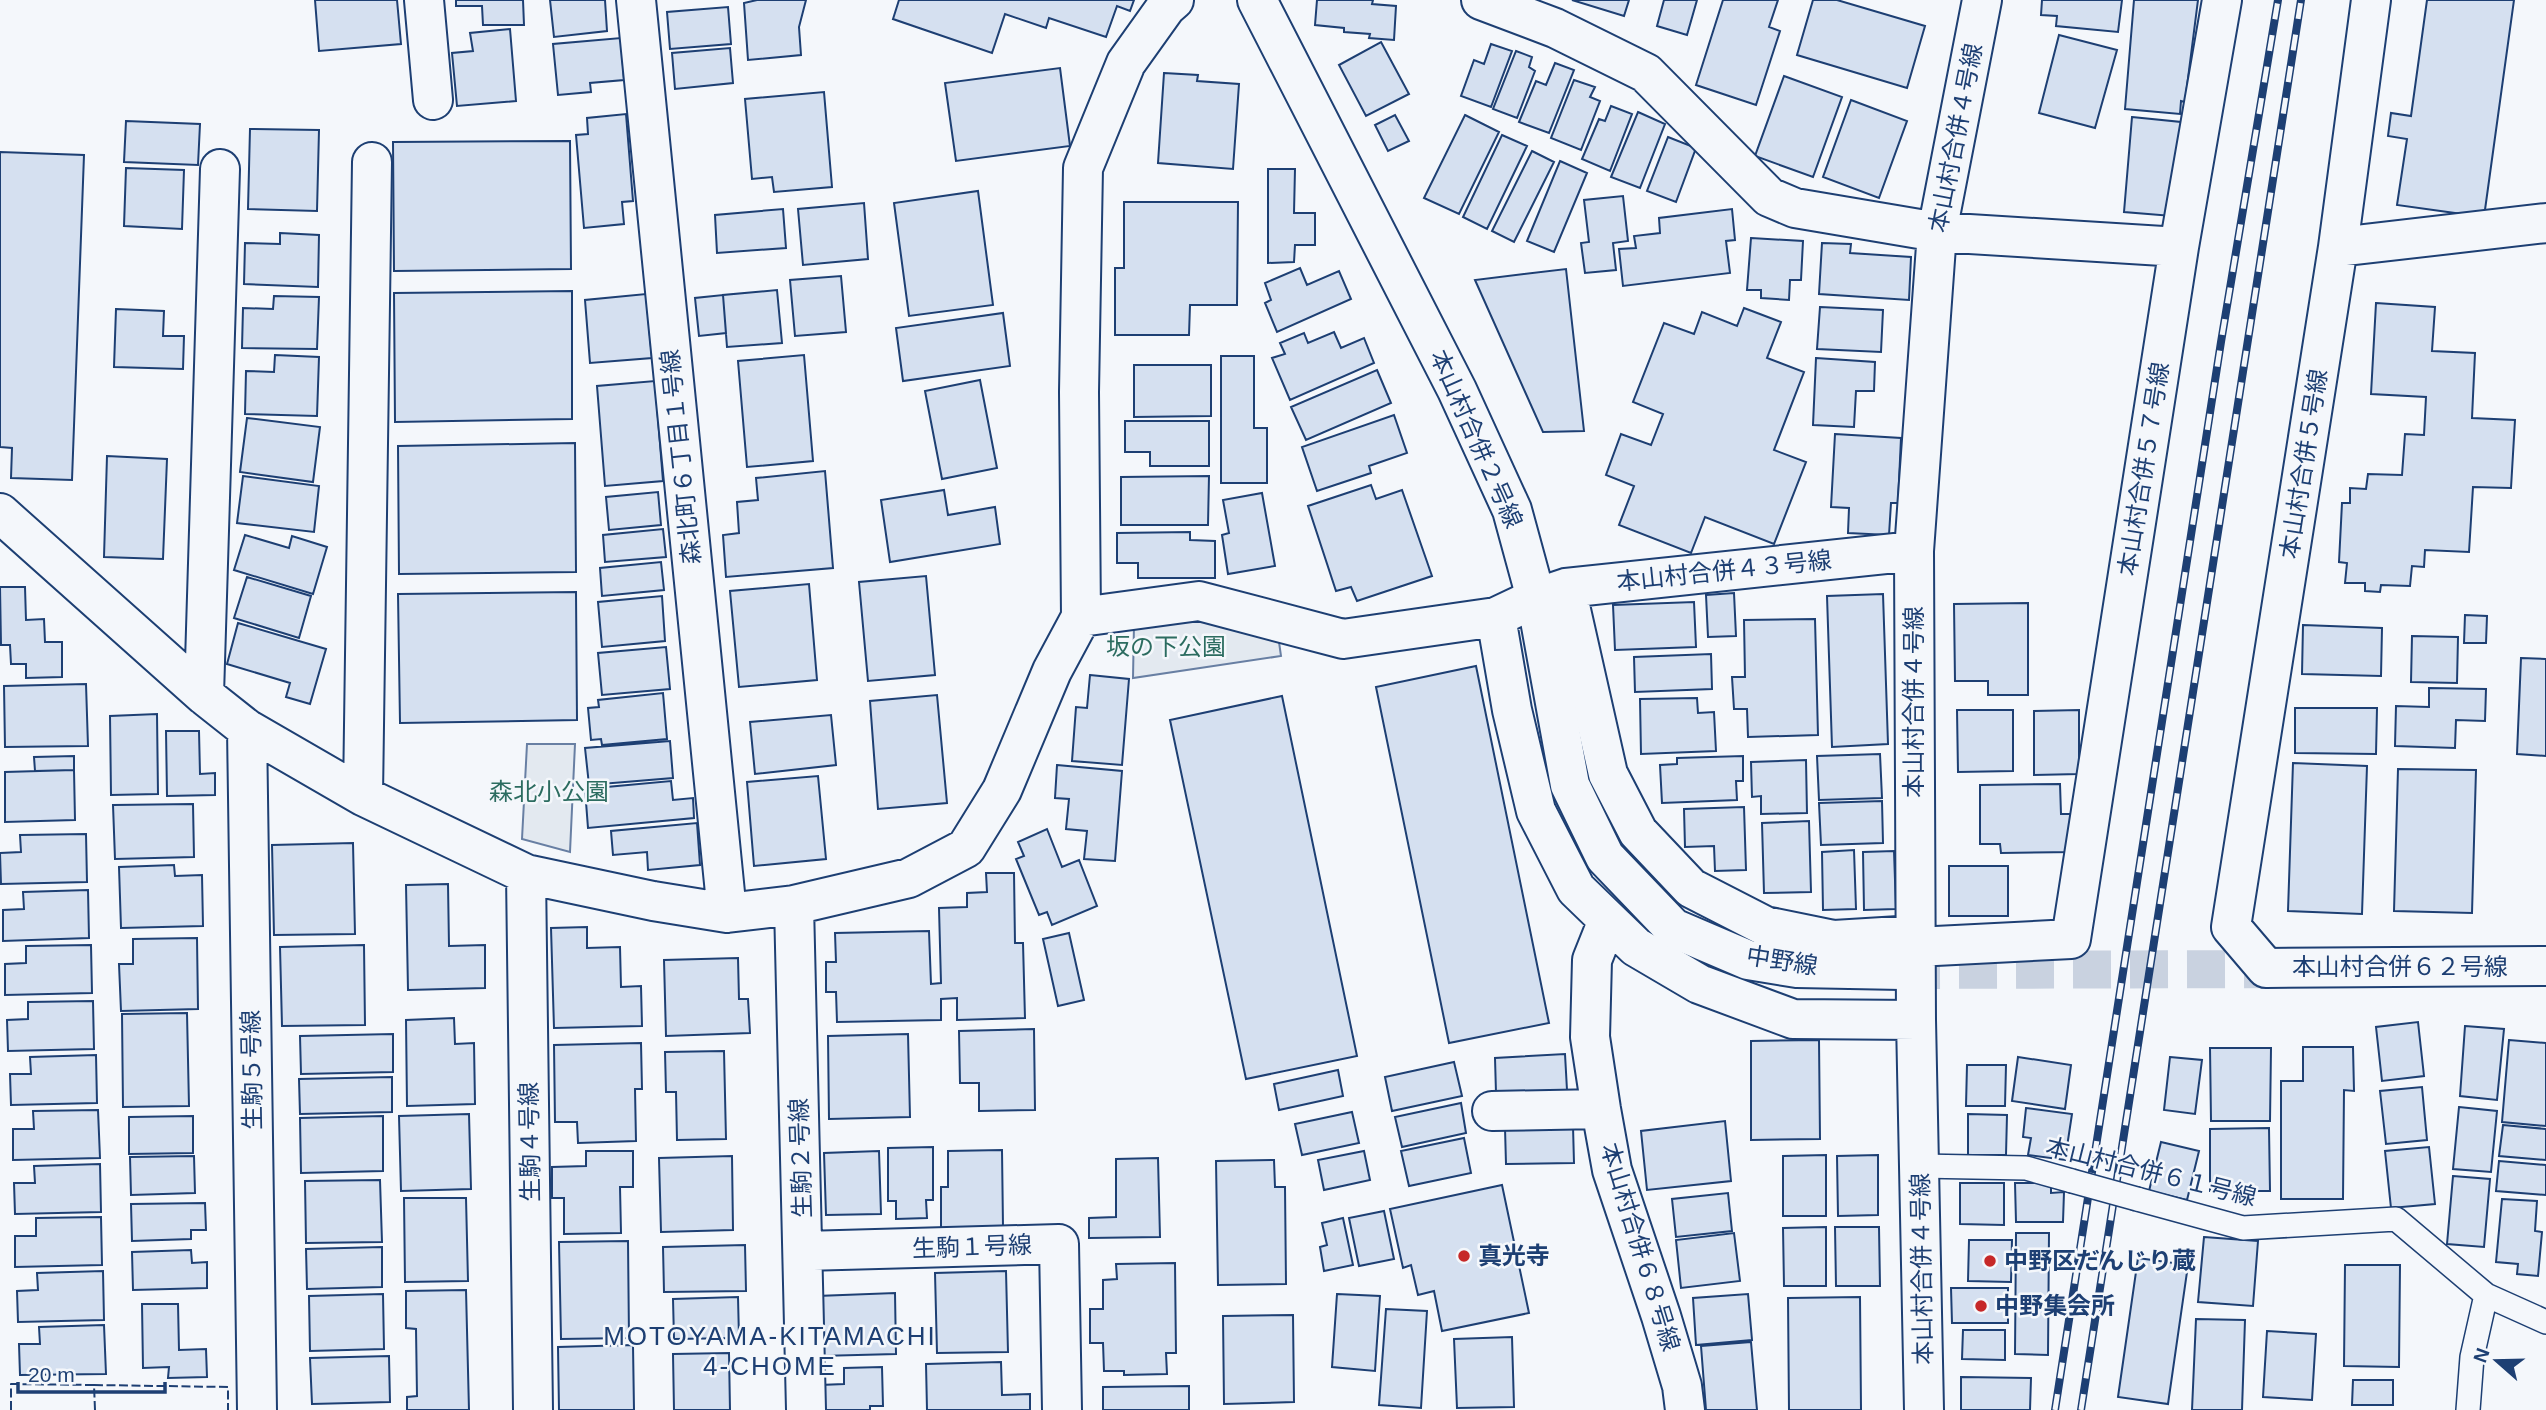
<svg xmlns="http://www.w3.org/2000/svg" width="2546" height="1410" viewBox="0 0 2546 1410" font-family="Arial,'Noto Sans JP',sans-serif">
<style>
.green{fill:#e3e9f0;stroke:#687fa3;stroke-width:2}
.building{fill:#d5e0f0;stroke:#1d3f73;stroke-width:2}
.lines{fill:none;stroke-linecap:round;stroke-linejoin:round}
.tertiary-tunnel{stroke:#c9d2e0;stroke-width:38;stroke-dasharray:38 19;stroke-linecap:butt}
.service-casing{stroke:#1d3f73;stroke-width:26}
.minor-casing{stroke:#1d3f73;stroke-width:42}
.tertiary-casing{stroke:#1d3f73;stroke-width:42}
.service{stroke:#f4f7fb;stroke-width:23}
.minor{stroke:#f4f7fb;stroke-width:38}
.tertiary{stroke:#f4f7fb;stroke-width:38}
.rail-casing{stroke:#1d3f73;stroke-width:8}
.rail{stroke:#f4f7fb;stroke-width:5;stroke-dasharray:16;stroke-linecap:butt}
.service-bridge-casing{stroke:#1d3f73;stroke-width:26;stroke-linecap:butt}
.service-bridge{stroke:#f4f7fb;stroke-width:23}
.fence{stroke:#1d3f73;stroke-width:2;stroke-dasharray:9 3.5;stroke-linecap:butt}
.poi-dot{fill:#c62828;stroke:#f4f7fb;stroke-width:2.5}
.labels{text-anchor:middle;stroke-width:5;stroke-linejoin:round;paint-order:stroke}
.street-label{font-size:24px;fill:#1d3f73;stroke:#f4f7fb}
.park-label{font-size:24px;fill:#2c6c60;stroke:#f4f7fb}
.poi-label{font-size:24px;font-weight:bold;fill:#1d3f73;stroke:#f4f7fb;text-anchor:start}
.neighbourhood-label{font-size:26px;letter-spacing:2px;fill:#1d3f73;stroke:#f4f7fb}
</style>
<rect width="100%" height="100%" fill="#f4f7fb"/>
<path class="green" d="M1193,617L1279,642L1281,656L1133,678L1134,624Z
M527,744H575L570,852L522,839Z"/>
<path class="building" d="M315,0H397L401,44L319,51Z
M456,0H523L524,25H483L482,6H456Z
M550,0H605L607,31L554,37Z
M757,0H806L799,27L801,55L748,60L744,3Z
M899,0H1134L1130,11L1117,6L1106,37L1049,18L1046,28L1005,14L992,53L893,19Z
M1317,0H1373L1372,4L1396,6L1394,40L1369,38L1370,34L1344,32V28L1315,25Z
M1572,0H1629L1624,16Z
M1664,0H1697L1687,35L1657,26Z
M1723,0H1778L1769,27L1780,31L1756,105L1696,85Z
M1813,0H1837L1925,26L1907,88L1797,55Z
M2042,0H2122L2118,32L2056,26L2057,16L2041,15Z
M2134,0H2198L2185,102L2181,101L2180,114L2125,109Z
M2427,0H2514L2484,217L2397,205L2407,139L2388,136L2391,113L2411,116Z
M728,7L731,44L670,49L667,12Z
M510,29L516,101L457,106L452,53L473,51L470,33Z
M2059,35L2117,50L2095,128L2039,113Z
M621,38L624,80L590,83L591,92L558,95L553,44Z
M1381,42L1409,94L1366,116L1339,65Z
M1491,44L1512,51L1491,107L1461,96L1474,60L1484,64Z
M730,48L733,83L675,89L672,53Z
M1516,51L1532,57L1529,67L1535,71L1517,118L1493,109Z
M1555,63L1574,70L1549,133L1519,122L1536,81L1546,85Z
M1060,68L1070,146L956,161L945,83Z
M1164,73L1198,75L1197,81L1239,84L1233,169L1158,163Z
M1784,76L1842,97L1813,177L1755,156Z
M1574,80L1595,87L1590,97L1600,101L1581,150L1551,138Z
M824,92L832,187L774,192L772,177L752,179L745,99Z
M1851,100L1907,121L1879,198L1823,177Z
M1611,106L1632,114L1610,171L1582,159L1599,119L1605,121Z
M1638,112L1665,124L1640,188L1611,177Z
M626,114L633,201L622,202L624,224L584,228L576,135L588,134L587,118Z
M1395,115L1409,141L1388,151L1375,125Z
M1465,115L1499,132L1459,214L1424,198Z
M2132,117L2181,122L2172,216L2124,212Z
M126,121L200,124L198,165L124,162Z
M250,129L319,130L317,211L248,209Z
M1502,135L1527,146L1487,229L1463,217Z
M1668,137L1696,148L1676,202L1647,191Z
M570,141L571,269L394,271L393,142Z
M1532,151L1554,162L1514,242L1492,231Z
M0,152L84,155L72,480L11,478L12,448L0,447Z
M1560,161L1587,173L1554,252L1527,241Z
M126,168L184,170L182,229L124,226Z
M1268,169H1295L1294,213H1315V245H1295L1294,262L1268,263Z
M978,191L993,305L909,316L894,203Z
M1623,196L1628,241L1613,243L1616,270L1585,273L1581,243L1589,242L1584,200Z
M1124,202H1238L1237,305H1190L1189,335H1115V268H1124Z
M864,203L868,259L803,265L798,209Z
M783,209L786,248L717,253L715,215Z
M1732,209L1735,240L1726,241L1730,273L1623,286L1619,249L1636,248L1634,236L1660,233L1659,218Z
M280,233L319,235L318,287L244,284L245,243L280,244Z
M1751,238L1803,241L1801,280H1790L1789,300L1761,298V290H1747Z
M1822,243L1851,244L1850,253L1911,257L1909,300L1819,294Z
M1300,268L1307,285L1339,271L1351,299L1277,332L1265,303L1271,300L1265,283Z
M1566,269L1584,431L1543,432L1475,280Z
M841,276L846,332L795,336L790,280Z
M777,290L782,343L727,347L723,295Z
M572,291V419L395,422L394,293Z
M646,294L652,358L590,363L585,300Z
M723,295L726,333L699,336L695,298Z
M274,296L319,297L317,349L242,348L243,308L273,309Z
M2376,303L2435,307L2432,351L2475,353L2472,418L2515,420L2511,488L2473,487L2469,552L2425,550L2424,567L2412,566L2410,586L2381,585L2380,592L2365,591V583H2345L2347,563L2339,562L2342,503H2350V488L2366,489L2368,474L2402,475L2405,434L2424,435L2426,397L2371,394Z
M1820,307L1883,310L1881,352L1817,349Z
M1744,308L1781,322L1767,358L1804,372L1774,450L1806,462L1774,544L1705,517L1691,553L1619,525L1634,486L1606,475L1621,434L1651,445L1663,414L1633,402L1664,323L1694,334L1702,312L1737,326Z
M116,309L164,311L163,336H184L183,369L114,367Z
M1003,313L1010,366L903,381L896,328Z
M1334,332L1341,348L1364,338L1374,363L1290,400L1272,358L1285,354L1280,343L1304,333L1308,343Z
M275,355L319,357L317,416L245,414L246,371L274,372Z
M804,355L813,461L747,467L738,361Z
M1221,356H1254V428H1267V483H1221Z
M1816,358L1875,362L1874,391H1856L1854,427L1813,425Z
M1134,365H1211V416L1134,417Z
M1377,370L1391,403L1306,440L1291,407Z
M980,380L997,468L942,479L925,391Z
M655,381L663,481L605,486L597,386Z
M1394,415L1407,453L1369,466L1371,473L1317,491L1302,447Z
M247,418L320,427L313,482L240,472Z
M1125,421H1209V466H1150V452H1125Z
M1835,434L1901,438L1898,503H1891L1889,535L1848,533L1849,508L1831,507Z
M575,443L576,572L399,574L398,446Z
M107,456L167,459L163,559L104,557Z
M825,471L833,568L726,577L723,535L739,533L737,502L758,500L756,478Z
M243,476L319,486L314,532L237,523Z
M1209,476L1208,525H1121V477Z
M1371,485L1376,499L1402,490L1432,576L1357,601L1351,587L1336,591L1308,506Z
M944,490L948,515L995,507L1000,544L890,562L881,500Z
M658,492L661,525L609,530L606,497Z
M1262,493L1275,566L1228,574L1222,535L1229,533L1223,500Z
M663,529L666,557L605,562L603,535Z
M1190,532V540L1215,541V578H1138V563H1117V533Z
M245,535L289,548L292,536L327,547L313,594L234,570Z
M661,562L664,590L602,596L600,568Z
M926,576L935,675L868,681L859,582Z
M247,577L311,596L299,638L234,618Z
M809,584L817,680L739,687L730,591Z
M0,587H25L26,620L44,619L45,642H62V677L26,678V664H11L10,645H1Z
M576,592L577,720L400,723L398,594Z
M1734,593L1736,636L1708,637L1706,595Z
M1883,594L1888,744L1832,747L1827,596Z
M662,596L665,641L602,647L598,602Z
M1694,602L1696,647L1615,650L1613,605Z
M2028,603V695H1988V681H1955L1954,604Z
M2465,615L2487,616L2486,643H2464Z
M1815,619L1818,735L1748,737L1747,709H1734L1732,677H1745L1744,620Z
M238,623L326,649L310,704L286,697L290,683L227,664Z
M2303,625L2382,628L2381,676L2302,674Z
M2412,636L2458,637L2457,683L2411,682Z
M666,647L670,689L602,695L598,653Z
M1711,654L1712,689L1635,692L1634,657Z
M2521,658L2546,659V756L2517,754Z
M1476,666L1549,1023L1449,1043L1376,687Z
M1090,675L1129,679L1122,765L1072,761L1076,707L1087,708Z
M86,684L88,746L5,747L4,686Z
M2429,688L2486,689L2485,721L2456,720L2455,748L2395,746L2396,706L2429,707Z
M663,693L667,739L602,745L601,739L591,740L588,708L599,707L598,700Z
M937,695L947,803L878,809L870,701Z
M1282,696L1357,1056L1246,1079L1170,720Z
M1697,698L1698,713L1714,712L1716,751L1641,754L1640,699Z
M2295,708H2377L2376,754L2295,753Z
M1957,710H2013V771L1958,772Z
M2079,710V774L2034,775V711Z
M157,714L158,794L111,795L110,716Z
M831,715L836,765L755,774L750,722Z
M166,731H199L200,774L215,773V795L167,796Z
M670,741L673,778L589,785L585,748Z
M1880,754L1882,798L1819,800L1817,756Z
M74,756V770L35,771L34,757Z
M1743,756V781H1736L1737,800L1662,803L1660,765L1677,764V758Z
M1806,760L1807,813L1761,814V796L1752,797L1751,762Z
M2293,763L2367,766L2362,914L2288,911Z
M1057,765L1122,771L1115,861L1084,859L1087,831L1066,829L1069,799L1055,798Z
M2398,769L2476,770L2472,913L2394,911Z
M74,770L75,820L5,822V772Z
M818,776L826,859L754,866L747,782Z
M671,781L673,800L693,798L694,818L588,828L585,789Z
M2060,784L2061,814H2075V852L2001,853L2000,844H1980V785Z
M1882,801L1883,843L1821,845L1819,803Z
M193,804L194,857L115,859L113,805Z
M1744,807L1746,870L1715,871L1714,846L1685,847L1684,809Z
M1809,821L1811,892L1764,893L1762,823Z
M697,823L700,865L648,870L647,852L613,855L611,831Z
M1047,829L1062,867L1079,860L1097,906L1052,925L1047,912L1039,915L1016,859L1024,856L1018,842Z
M86,834L87,882L1,884L0,853L21,852L20,835Z
M353,843L355,934L274,935L272,845Z
M1854,850L1856,909L1823,910L1822,852Z
M1894,851L1896,909L1864,910L1863,852Z
M174,865L175,876L202,875L203,926L121,928L119,867Z
M1949,866H2008V916H1949Z
M986,873H1014L1015,943H1023L1025,1018L957,1020V998L941,999V1020L837,1022L836,992H826V962H836L835,933L929,931L931,984L941,983L939,908L967,907V893L987,892Z
M448,884L449,946L485,945V988L408,990L406,885Z
M88,890L89,938L3,941V910L24,909L23,892Z
M587,927V948L620,947L621,987L641,986L642,1026L554,1028L551,928Z
M1069,933L1084,1000L1058,1006L1043,939Z
M197,938L198,1009L121,1011L119,964H133V939Z
M91,945L92,993L5,995V964L26,963V946Z
M364,945L365,1025L282,1026L280,947Z
M738,958L739,999H748L750,1033L666,1036L664,960Z
M93,1001L94,1049L8,1051L7,1020L28,1019V1002Z
M187,1013L189,1106L123,1107L122,1014Z
M454,1018L455,1044L474,1043L475,1104L407,1106L406,1020Z
M2418,1022L2424,1076L2382,1081L2376,1027Z
M2465,1026L2504,1029L2497,1100L2460,1096Z
M1034,1029L1035,1110L979,1111V1083H960L959,1031Z
M393,1034V1072L301,1074L300,1036Z
M908,1034L910,1117L829,1119L828,1036Z
M1819,1040L1820,1139L1751,1140V1041Z
M2509,1040L2546,1043V1126L2502,1122Z
M641,1043L642,1089H635L636,1141L578,1143L577,1122H555L554,1045Z
M2303,1047H2353L2354,1091L2344,1090L2343,1199H2281V1081H2303Z
M2210,1048H2271L2270,1121H2211Z
M724,1051L726,1139L677,1140L676,1092H666L665,1052Z
M1565,1054L1567,1090L1496,1093L1495,1058Z
M96,1055L97,1103L11,1105L10,1074H31L30,1057Z
M2018,1057L2071,1065L2065,1109L2012,1101Z
M2170,1057L2202,1060L2195,1114L2164,1110Z
M1454,1062L1462,1096L1392,1111L1385,1077Z
M1967,1065H2006L2005,1106H1966Z
M1338,1070L1343,1096L1279,1110L1274,1084Z
M392,1077V1112L300,1114L299,1079Z
M2422,1087L2427,1140L2386,1144L2380,1091Z
M1461,1103L1466,1133L1402,1147L1395,1117Z
M2459,1107L2497,1111L2491,1172L2453,1169Z
M2026,1108L2072,1114L2065,1160L2028,1155L2031,1138L2023,1137Z
M98,1110L100,1158L13,1160V1129H34L33,1111Z
M1352,1112L1359,1143L1302,1155L1295,1124Z
M469,1114L471,1189L401,1191L399,1116Z
M1968,1114L2007,1115L2006,1155H1968Z
M193,1116V1153L129,1154V1117Z
M383,1116V1171L301,1173L300,1118Z
M1725,1121L1731,1181L1647,1190L1641,1131Z
M2503,1125L2546,1129V1160L2499,1156Z
M1573,1126L1574,1163L1506,1164L1505,1128Z
M2269,1128L2270,1191H2210V1129Z
M1464,1138L1471,1173L1409,1186L1401,1151Z
M2161,1142L2199,1151L2187,1200L2149,1191Z
M933,1147V1200H926L927,1218L896,1219V1201H888V1148Z
M2429,1147L2435,1204L2391,1208L2385,1151Z
M1002,1150L1003,1227L941,1228V1187H948V1151Z
M586,1151H633V1187H620L621,1233L564,1234V1198H552V1167L586,1166Z
M879,1151L881,1214L826,1215L824,1153Z
M1364,1151L1370,1180L1324,1190L1318,1160Z
M1826,1155V1216H1783V1156Z
M1878,1155V1215L1838,1216L1837,1156Z
M194,1156L195,1193L131,1195L130,1157Z
M732,1156L733,1230L661,1232L659,1158Z
M1158,1158L1160,1237L1089,1238V1218L1116,1217V1159Z
M1274,1160L1275,1187H1285L1286,1284L1218,1285L1216,1161Z
M2499,1161L2546,1165V1195L2496,1191Z
M100,1164L101,1212L15,1214L14,1183H35L34,1166Z
M2453,1176L2490,1179L2484,1247L2447,1244Z
M380,1180L382,1242L306,1243L305,1181Z
M1960,1183H2004V1225L1960,1224Z
M2015,1183H2051V1193L2064,1192L2063,1222H2016Z
M1502,1185L1529,1313L1442,1331L1434,1291L1418,1295L1411,1265L1403,1268L1390,1209Z
M1728,1193L1732,1231L1676,1237L1672,1199Z
M404,1198H466L468,1281L405,1282Z
M2502,1199L2537,1201L2535,1231L2542,1232L2538,1276L2517,1274L2518,1264L2496,1262Z
M205,1203L206,1230H191V1239L132,1241L131,1204Z
M1384,1211L1394,1259L1359,1266L1349,1218Z
M101,1217L102,1265L15,1267V1236H36V1218Z
M1343,1218L1353,1265L1324,1271L1320,1247L1327,1245L1322,1223Z
M1826,1227V1286H1784L1783,1228Z
M1835,1227H1879L1880,1286H1836Z
M1734,1233L1740,1281L1681,1288L1676,1240Z
M2016,1233H2049L2048,1355L2015,1354Z
M2204,1237L2258,1241L2253,1306L2198,1302Z
M1969,1240H2012L2011,1282L1968,1281Z
M628,1241L629,1338L561,1339L559,1242Z
M745,1245L746,1291L664,1292L663,1247Z
M382,1247V1287L307,1289L306,1249Z
M191,1250L192,1263L207,1262V1288L133,1290L132,1252Z
M2138,1258L2188,1265L2168,1404L2118,1397Z
M1175,1263L1176,1353H1166L1167,1374L1124,1375V1371H1104L1103,1343H1090V1309H1103V1280L1117,1279L1116,1264Z
M2345,1265H2400L2399,1367L2344,1366Z
M103,1271L104,1320L18,1322L17,1291L38,1290L37,1273Z
M1006,1271L1008,1352L937,1353L935,1273Z
M1951,1288H2008V1323H1952Z
M466,1290L469,1410H407V1397L417,1396L416,1329L406,1328V1291Z
M895,1293L896,1354L819,1356L817,1296Z
M383,1294L384,1349L310,1351L309,1296Z
M1337,1294L1380,1296L1375,1371L1332,1367Z
M1748,1294L1752,1340L1696,1345L1693,1298Z
M738,1297L739,1338L674,1339L673,1299Z
M1860,1297L1861,1410H1789L1788,1298Z
M142,1304H178L179,1350L206,1349L207,1377L168,1378L169,1367L143,1368Z
M1386,1309L1427,1311L1421,1408L1379,1405Z
M1293,1315L1294,1402L1224,1404L1223,1316Z
M2196,1319L2245,1320L2242,1410H2192Z
M104,1325L106,1374L20,1375L19,1344H40L39,1327Z
M1963,1330H2005V1360L1962,1359Z
M2267,1331L2316,1334L2312,1400L2263,1397Z
M1512,1337L1514,1407L1457,1408L1454,1339Z
M1751,1342L1757,1410H1706L1701,1346Z
M633,1345L634,1410H559L558,1347Z
M729,1353L730,1410H674L673,1354Z
M389,1356L390,1402L312,1404L310,1358Z
M1001,1362L1002,1395L1030,1394V1410H927L926,1364Z
M882,1367L883,1406H870V1410H821L820,1385L844,1384V1368Z
M1961,1377L2031,1378L2030,1410H1961Z
M2353,1380H2393V1405H2352Z
M1189,1386V1410H1103V1387Z"/>
<g class="lines">
<path class="tertiary-tunnel" d="M1902,970L2295,969"/>
<g class="service-casing">
<path id="service" d="M1920,1166L2026,1168L2072,1181
M2137,1199L2243,1228L2396,1219L2486,1295L2546,1322
M2468,1410L2472,1357L2486,1295"/>
</g>
<g class="minor-casing">
<path id="minor" d="M424,0L433,100
M636,0L727,913
M1481,0L1555,28L1646,73L1769,197L1795,208L1937,232L2179,247
M2371,0L2338,247L2231,927L2266,968L2546,966
M2338,247L2546,223
M0,513L204,695L247,729L363,796L526,874L653,901L727,913L794,905L909,878L966,848L1002,790L1052,671L1081,617L1079,392L1083,168L1126,63L1166,7L1174,0
M1566,588L1608,774L1638,832L1691,888L1765,926L1834,940L1916,935
M1081,617L1199,601L1343,639L1496,617L1536,598L1566,588L1914,551
M1496,617L1512,710L1536,811L1576,889L1636,947L1699,984L1793,1019L1916,1020
M204,695L220,169
M247,729L257,1410
M363,796L372,162
M526,874L533,1410
M794,905L806,1410
M1608,920L1592,960L1590,1037L1601,1109L1612,1170L1661,1316L1682,1386L1685,1410
M1916,947L2071,939L2179,247L2222,0
M1492,1111L1601,1109
M804,1251L1059,1244L1062,1410
M1924,1410L1916,1020L1914,551L1937,232L1982,0"/>
</g>
<g class="tertiary-casing">
<path id="tertiary" d="M1257,0L1457,390L1512,510L1536,598L1570,785L1605,857L1673,928L1748,960L1797,968L1902,970"/>
</g>
<use href="#service" class="service"/>
<use href="#minor" class="minor"/>
<use href="#tertiary" class="tertiary"/>
<g class="rail-casing">
<path id="rail" d="M2055,1410L2221,342L2278,0
M2081,1410L2301,0"/>
</g>
<use href="#rail" class="rail"/>
<g class="service-bridge-casing">
<path id="service-bridge" d="M2072,1181L2137,1199"/>
</g>
<use href="#service-bridge" class="service-bridge"/>
<path class="fence" d="M11,1410V1384L94,1385V1388
M95,1410L94,1385L228,1387V1410"/>
</g>
<g class="poi-dot">
<circle cx="1464" cy="1256" r="7"/>
<circle cx="1990" cy="1261" r="7"/>
<circle cx="1981" cy="1306" r="7"/>
</g>
<g class="labels">
<g class="street-label">
<text transform="translate(1956 138) rotate(-79)" y="8">本山村合併４号線</text>
<text transform="translate(1476 439) rotate(66)" y="8">本山村合併２号線</text>
<text transform="translate(681 457) rotate(-96)" y="8">森北町６丁目１号線</text>
<text transform="translate(2304 464) rotate(-81)" y="8">本山村合併５号線</text>
<text transform="translate(2144 469) rotate(-81)" y="8">本山村合併５７号線</text>
<text transform="translate(1724 571) rotate(-6)" y="8">本山村合併４３号線</text>
<text transform="translate(1914 702) rotate(-90)" y="8">本山村合併４号線</text>
<text transform="translate(1782 961) rotate(9)" y="8">中野線</text>
<text x="2400" y="975">本山村合併６２号線</text>
<text transform="translate(252 1070) rotate(-91)" y="8">生駒５号線</text>
<text transform="translate(530 1142) rotate(-91)" y="8">生駒４号線</text>
<text transform="translate(801 1158) rotate(-92)" y="8">生駒２号線</text>
<text transform="translate(2151 1172) rotate(14)" y="8">本山村合併６１号線</text>
<text transform="translate(972 1247) rotate(-2)" y="8">生駒１号線</text>
<text transform="translate(1640 1247) rotate(73)" y="8">本山村合併６８号線</text>
<text transform="translate(1922 1269) rotate(-91)" y="8">本山村合併４号線</text>
</g>
<g class="park-label">
<text x="1166" y="655">坂の下公園</text>
<text x="549" y="800">森北小公園</text>
</g>
<g class="poi-label">
<text x="1478" y="1264">真光寺</text>
<text x="2004" y="1269">中野区だんじり蔵</text>
<text x="1995" y="1314">中野集会所</text>
</g>
<g class="neighbourhood-label">
<text x="770" y="1345">MOTOYAMA-KITAMACHI<tspan x="770" dy="30">4-CHOME</tspan></text>
</g>
</g>
<g transform="translate(2497 1361) rotate(290)" stroke="#f4f7fb" stroke-width="5" paint-order="stroke">
<path d="M0-5L12 26L0 18L-12 26Z" fill="#1d3f73"/>
<text y="-10" font-size="19" font-weight="bold" text-anchor="middle" fill="#1d3f73">N</text>
</g>
<path d="M18 1382v10h147v-10" fill="none" stroke="#1d3f73" stroke-width="3.5"/>
<text x="28" y="1382" font-size="21" fill="#1d3f73" stroke="#f4f7fb" stroke-width="5" paint-order="stroke">20 m</text>
</svg>
